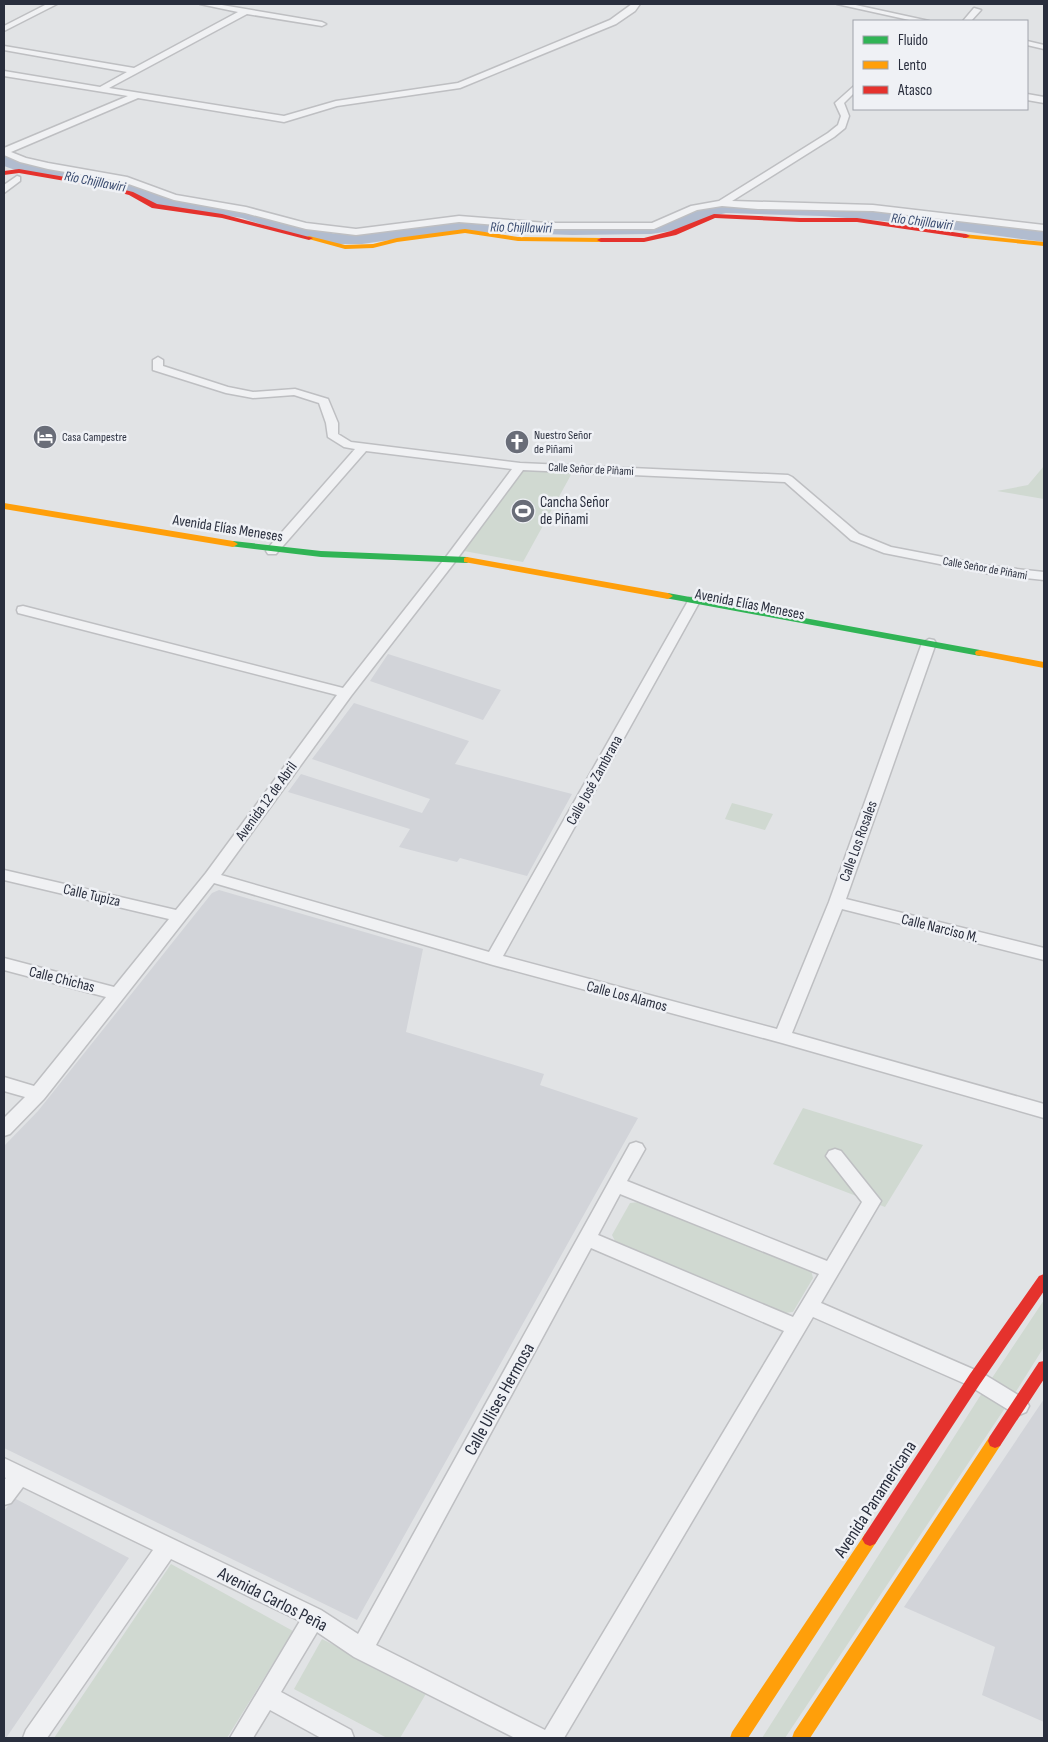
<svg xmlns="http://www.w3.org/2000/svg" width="1048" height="1742" viewBox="0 0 1048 1742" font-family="'Sofia Sans Condensed',sans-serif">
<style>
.built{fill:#d2d4d9}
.green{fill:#d0d9d1}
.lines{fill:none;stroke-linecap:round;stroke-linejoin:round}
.river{fill:#b1bccf;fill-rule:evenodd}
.street-casing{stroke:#bebfc2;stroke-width:3}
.street{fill:#f0f1f3;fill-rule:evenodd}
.fast{fill:#30b455;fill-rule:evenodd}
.slow{fill:#ff9f0a;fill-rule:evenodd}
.jam{fill:#e5322d;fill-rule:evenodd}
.labels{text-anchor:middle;stroke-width:5;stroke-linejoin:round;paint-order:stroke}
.far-poi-label{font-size:12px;fill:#292e3d;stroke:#eff1f5;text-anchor:start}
.far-street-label{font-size:12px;fill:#292e3d;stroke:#eff1f5}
.far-water-label{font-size:14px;font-style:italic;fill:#37496e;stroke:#eff1f5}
.poi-label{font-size:15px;fill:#292e3d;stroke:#eff1f5;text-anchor:start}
.street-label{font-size:15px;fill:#292e3d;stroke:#eff1f5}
.near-street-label{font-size:18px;fill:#292e3d;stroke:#eff1f5}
</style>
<rect width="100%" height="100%" fill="#e1e3e5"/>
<path class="built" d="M388,654L501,690L483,720L370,681Z
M354,703L469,741L455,764L572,794L527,876L460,858L457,862L399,847L410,829L288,792L301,774L422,813L430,799L312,759Z
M219,890L423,949L406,1032L544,1074L540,1085L638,1118L357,1620L4,1448V1146L38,1111L212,893Z
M1044,1399V1722L982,1695L995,1647L904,1607Z
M14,1498L129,1558L6,1738H4V1511Z"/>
<path class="green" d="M1044,466V499L997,491L1028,485Z
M523,470L572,473L523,562L464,551Z
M732,803L773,814L765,830L725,819Z
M803,1108L923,1145L885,1207L773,1164Z
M639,1202L811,1270L813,1278L793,1312L785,1313L784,1315L718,1287L719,1285L615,1241L612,1235L630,1203Z
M1044,1300V1347L1015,1393L992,1378Z
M982,1393L1005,1408L785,1738H762Z
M171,1564L293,1631L227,1738H54Z
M322,1639L427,1692L400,1738H387L294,1689Z"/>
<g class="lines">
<path class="river" d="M4,156L26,164L125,179L165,198L245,209L291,224L336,234H362L454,221L572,225L651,224L669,222L702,209L726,203L822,206L896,212L1044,232V242L896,222L822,216L726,213L713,216L678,230L651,234L572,235L454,231L362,244H336L281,231L242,218L155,205L121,188L18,171L4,166Z"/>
<g class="street-casing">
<path id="street" d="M47,4H57L4,31V26Z
M200,4H216L322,22L326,24L322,26L247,14L109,88L284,116L336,101L458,83L610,20L632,4H640L635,11L616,24L460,88L337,106L284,122L138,98L11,152L26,158L48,163L127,177L176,195L246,207L306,223L356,229L459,216L547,223H652L691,206L719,201L828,133L838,125L841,116L835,103L854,86V93L844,103L849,116L845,128L834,137L732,201L873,205L1044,225V231L873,211L758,209L722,206L697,210L654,229H547L459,222L356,235L306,229L245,213L174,200L123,182L48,169L20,162L4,155V148L128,96L4,76V71L100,87L127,72L4,50V46L134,68L238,12Z
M837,4H851L929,21H914Z
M974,8L981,10L971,21H963Z
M1027,41L1044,45V49L1027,45Z
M1027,94L1044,97V103L1027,100Z
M17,176L20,177V181L4,193V185Z
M158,357L163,360V366L228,387L253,392L295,389L328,399L338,423V434L351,442L520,463L788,475L792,477L859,534L891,547L990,566L1044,572V580L990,574L884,553L851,540L785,482L523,470L454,563L351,696L221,875L489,952L688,601L689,598H699L700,601L503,956L777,1029L829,902L922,643L929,639L934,640L936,643L846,899L1044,948V960L842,909L792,1033L1044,1104V1118L782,1043L493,965L214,883L44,1099L10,1134L4,1136V1118L25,1097L4,1091V1077L34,1086L106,997L4,970V958L114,987L169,919L4,880V870L176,910L206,873L337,695L18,613L17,610L18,607L23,606L343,688L446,557L512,469L366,451L276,554H268L266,551L268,548L355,449L344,447L328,437L326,423L319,403L294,395L253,398L226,393L153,370V360Z
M636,1142L642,1144L645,1149L627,1181L827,1261L862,1202L826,1156L829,1151L835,1149L841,1151L881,1201L821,1303L982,1373L1026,1400L1029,1406L1026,1412L1019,1415L1012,1412L968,1385L813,1317L564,1738H515L354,1657L317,1632L281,1692L351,1730L354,1738H321L270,1710L253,1738H230L300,1621L171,1559L47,1738H23L26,1730L153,1550L23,1487L11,1503L4,1505V1480L6,1478L4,1477V1458L321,1610L358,1634L630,1144ZM620,1194L819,1274L793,1317L598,1235ZM591,1248L784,1331L545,1730L376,1645Z"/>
</g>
<use href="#street" class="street"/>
<path class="fast" d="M233,541L321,551L467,557L472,560L467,563L321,557L230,546L228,544Z
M668,593L980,650L985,653L980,656L665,598L663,596Z"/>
<path class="slow" d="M465,229L518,237L601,238L605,240L601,242L518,241L465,233L397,242L373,248L345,249L305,238L309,236L345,245L373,244L397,238Z
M963,234L1044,242V246L966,238H963Z
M4,503L233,541L238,544L233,547L4,509Z
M467,557L668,593L673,596L668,599L464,562V558Z
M980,650L1044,662V668L976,655L975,653L976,651Z
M995,1434L1000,1436L1002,1441L1000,1446L810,1738H792L794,1732L990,1436Z
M870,1532L875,1534L878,1539L875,1544L748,1738H730L732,1732L865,1534Z"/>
<path class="jam" d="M19,169L94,182L133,192L157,204L222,214L313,238L309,240L222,218L152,208L129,195L94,186L19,173L4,175V171Z
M714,214L800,218H857L966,234L970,236L966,238L857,222H800L715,218L676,235L644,242H601L597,240L601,238H644L671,231Z
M1044,1274V1291L980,1384L875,1544L870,1546L865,1544L862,1539L865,1534L970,1374L1039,1276Z
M1044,1361V1379L1000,1446L995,1448L990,1446L988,1441L990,1436L1039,1362Z"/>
</g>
<defs>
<g id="hotel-disc" transform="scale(1.25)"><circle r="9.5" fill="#696d78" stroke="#eff1f5"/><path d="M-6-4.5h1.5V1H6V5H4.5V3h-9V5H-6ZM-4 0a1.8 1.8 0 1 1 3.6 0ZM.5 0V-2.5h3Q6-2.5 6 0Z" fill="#fff"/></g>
<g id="church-disc" transform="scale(1.25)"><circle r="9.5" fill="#696d78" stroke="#eff1f5"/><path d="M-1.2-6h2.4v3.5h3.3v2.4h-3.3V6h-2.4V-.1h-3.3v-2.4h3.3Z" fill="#fff"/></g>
<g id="stadium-disc" transform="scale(1.25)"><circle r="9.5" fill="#696d78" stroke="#eff1f5"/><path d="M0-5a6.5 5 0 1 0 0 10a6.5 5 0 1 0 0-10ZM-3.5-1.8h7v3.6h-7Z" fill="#fff"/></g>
</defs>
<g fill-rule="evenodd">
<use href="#hotel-disc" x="45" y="437"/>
<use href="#church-disc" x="517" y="442"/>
<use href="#stadium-disc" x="523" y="511"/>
</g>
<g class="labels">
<g class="far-poi-label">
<text x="534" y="439">Nuestro Señor<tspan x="534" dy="14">de Piñami</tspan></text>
<text x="62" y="441">Casa Campestre</text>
</g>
<g class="far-street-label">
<text transform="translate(591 469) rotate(3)" y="4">Calle Señor de Piñami</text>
<text transform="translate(985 568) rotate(10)" y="4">Calle Señor de Piñami</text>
</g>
<g class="far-water-label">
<text transform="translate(95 181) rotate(11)" y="5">Río Chijllawiri</text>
<text transform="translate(922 221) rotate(7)" y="5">Río Chijllawiri</text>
<text transform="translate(521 227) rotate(1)" y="5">Río Chijllawiri</text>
</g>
<g class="poi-label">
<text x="540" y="507">Cancha Señor<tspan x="540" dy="17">de Piñami</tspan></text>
</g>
<g class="street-label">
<text transform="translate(228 528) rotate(9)" y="5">Avenida Elías Meneses</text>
<text transform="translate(750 604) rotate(11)" y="5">Avenida Elías Meneses</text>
<text transform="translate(594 780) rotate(-61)" y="5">Calle José Zambrana</text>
<text transform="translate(266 801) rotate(-54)" y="5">Avenida 12 de Abril</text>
<text transform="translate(858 841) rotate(-70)" y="5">Calle Los Rosales</text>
<text transform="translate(92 895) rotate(13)" y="5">Calle Tupiza</text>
<text transform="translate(940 928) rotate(14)" y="5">Calle Narciso M.</text>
<text transform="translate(62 979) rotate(14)" y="5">Calle Chichas</text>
<text transform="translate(627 996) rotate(15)" y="5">Calle Los Alamos</text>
</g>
<g class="near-street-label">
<text transform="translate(499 1399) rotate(-61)" y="6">Calle Ulises Hermosa</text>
<text transform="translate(875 1499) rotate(-57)" y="6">Avenida Panamericana</text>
<text transform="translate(273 1599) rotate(27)" y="6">Avenida Carlos Peña</text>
</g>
</g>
<rect width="1048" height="1742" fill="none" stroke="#292e3d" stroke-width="10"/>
<rect x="853" y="20" width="175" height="90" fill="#eff1f5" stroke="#a0a3ab"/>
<rect x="863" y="36" width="25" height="8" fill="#30b455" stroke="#a0a3ab"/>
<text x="898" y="45" font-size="15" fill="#292e3d">Fluido</text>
<rect x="863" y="61" width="25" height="8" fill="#ff9f0a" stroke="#a0a3ab"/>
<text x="898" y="70" font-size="15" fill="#292e3d">Lento</text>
<rect x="863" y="86" width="25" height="8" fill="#e5322d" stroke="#a0a3ab"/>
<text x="898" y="95" font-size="15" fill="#292e3d">Atasco</text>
</svg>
